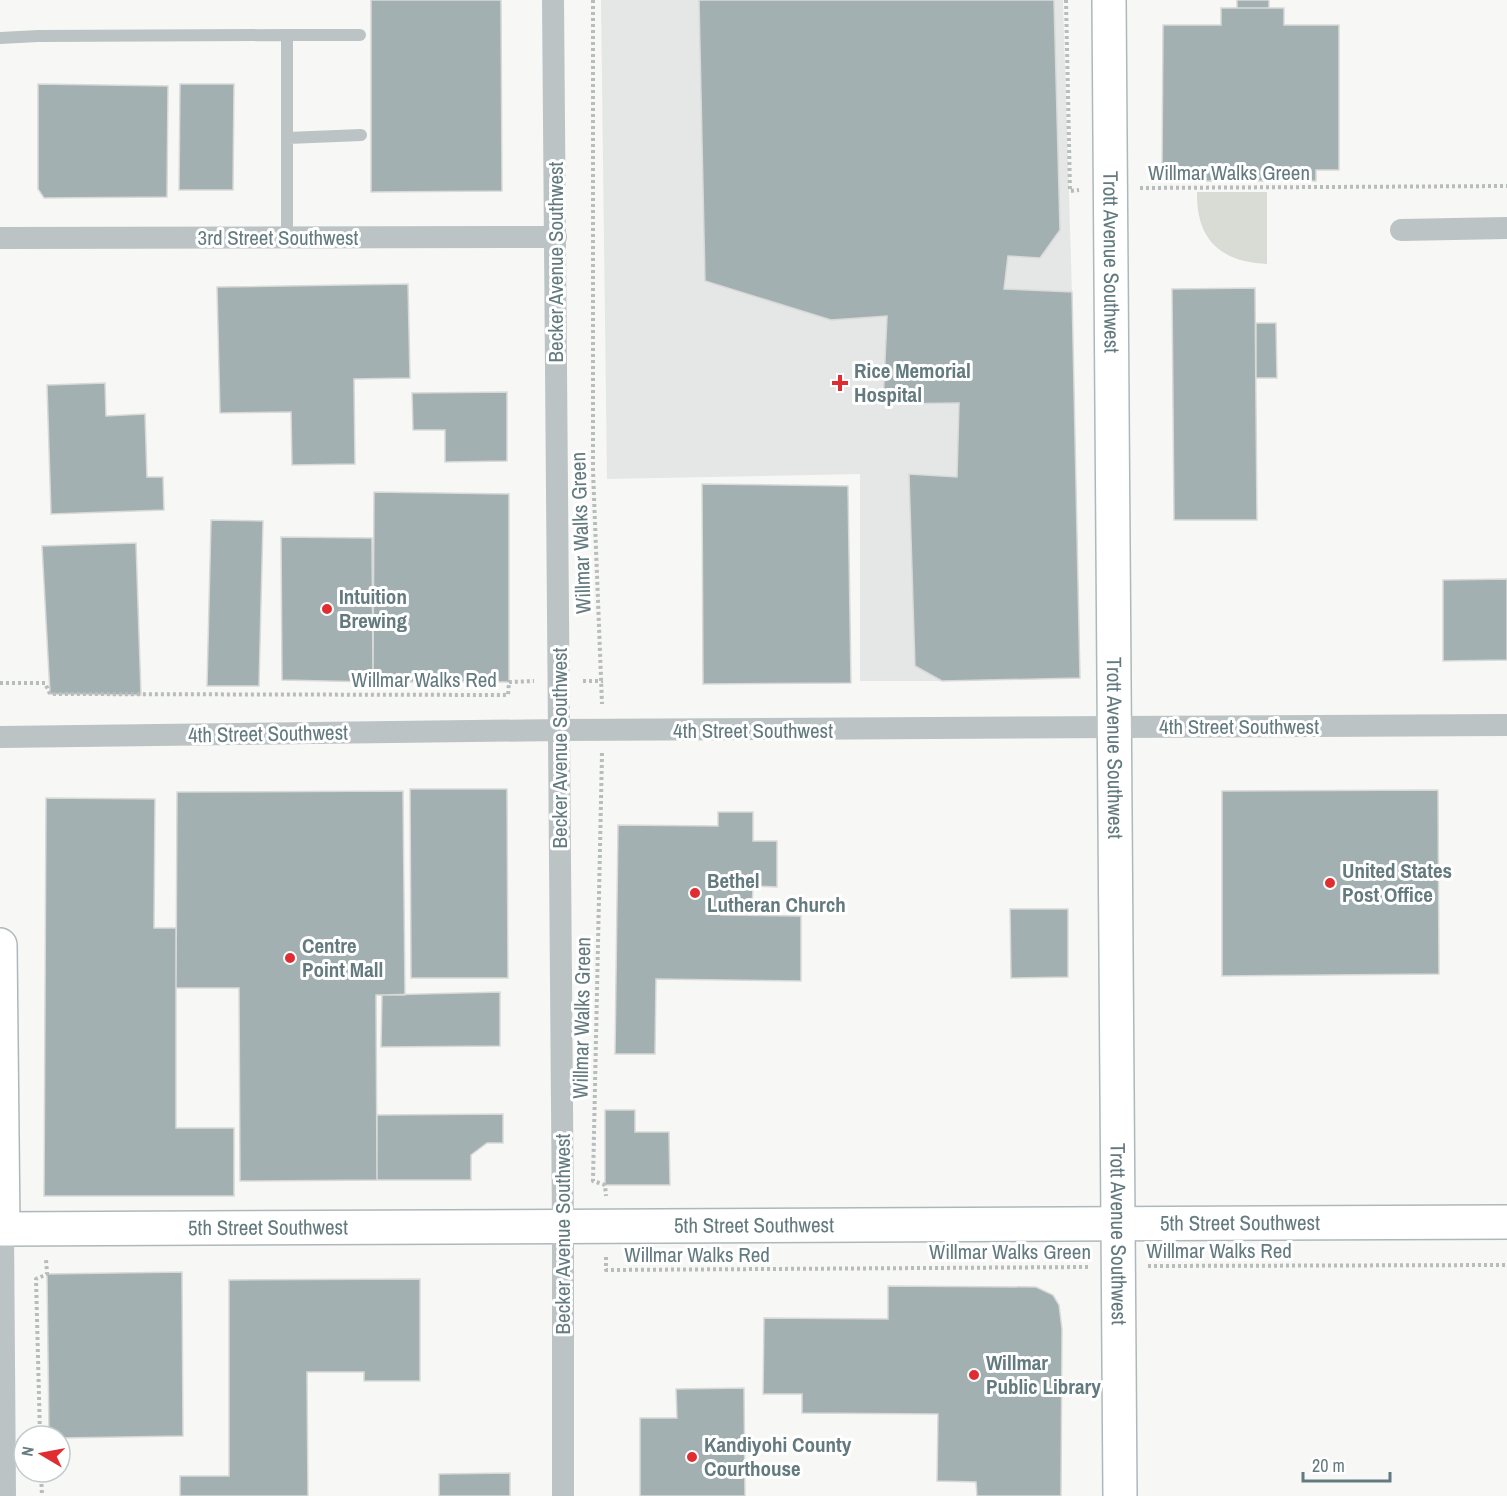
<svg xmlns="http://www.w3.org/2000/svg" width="1507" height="1496" viewBox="0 0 1507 1496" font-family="'Archivo Narrow',sans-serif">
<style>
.built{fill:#e5e7e6}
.green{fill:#d9dcd4}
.building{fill:#a3b0b2;stroke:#d9d9d7;stroke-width:1.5}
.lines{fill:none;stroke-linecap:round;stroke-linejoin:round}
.secondary-casing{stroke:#aeb8ba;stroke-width:36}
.path{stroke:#b7bcbd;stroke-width:4;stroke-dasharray:3 3;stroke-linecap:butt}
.lane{stroke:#bcc3c5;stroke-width:12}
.street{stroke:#bcc3c5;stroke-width:22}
.secondary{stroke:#fff;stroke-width:33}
.poi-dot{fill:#e02d32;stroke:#fff;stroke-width:2}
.labels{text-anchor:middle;stroke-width:6;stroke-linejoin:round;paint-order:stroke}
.street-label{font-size:21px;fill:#637a7f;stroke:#fff}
.poi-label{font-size:21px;font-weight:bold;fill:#637a7f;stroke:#fff;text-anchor:start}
</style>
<rect width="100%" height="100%" fill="#f7f7f5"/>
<path class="built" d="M601,0H1063L1072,292L1080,678L942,681H860V474L607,479Z"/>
<path class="green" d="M1197,192H1267V264C1221,262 1196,240 1197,192Z"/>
<path class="building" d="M371,0H501L502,191L371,192Z
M699,0H1054L1060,230L1040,258L1008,256L1004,289L1072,292L1080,678L942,681L915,666L909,474L957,477L959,403L883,404L887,316L831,320L705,281Z
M1237,0H1269V8H1237Z
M1221,8H1284V25H1339V170H1316V181H1181L1182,168H1162L1163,25H1221Z
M38,84L168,86L167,197L44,198L38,189Z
M180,84H234L233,190H179Z
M408,284L410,378L354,379L355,464L292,465L291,412L220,413L217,287Z
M1255,288L1257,520H1174L1172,289Z
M1256,323H1276L1277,378H1256Z
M105,383L106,416L145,414L147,477H163L164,510L51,514L47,385Z
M507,392V461L445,462V430H413L412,393Z
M702,484L848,486L851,683L703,684Z
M374,492L509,494V682H373Z
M211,520L263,521L259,686H207Z
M281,537L372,538L373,682L282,680Z
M136,543L141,695L50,694L42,546Z
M1507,579V660L1443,661V580Z
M410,789H507L508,978H411Z
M1438,790L1439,974L1222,976V791Z
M403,791L405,995H376L377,1180L240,1181L239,988H176L177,792Z
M46,798L155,799L154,928H176V1128H234V1196H44Z
M718,812H753V841H777V887L753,886L752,909L721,908V915L801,916V981L656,979L655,1054H615L618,825L718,826Z
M1010,909H1068V977L1011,978Z
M500,992V1046L381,1047L382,995Z
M605,1110H635V1132H669L670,1185H605Z
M503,1114V1143H487L471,1155V1180H377V1115Z
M182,1272L183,1436L60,1438V1436H49L47,1274Z
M420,1279V1381H364V1372H307L308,1496H180V1476H229V1280Z
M888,1286L1036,1287L1053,1295L1059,1305L1062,1329L1061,1496H977L976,1482L937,1481L938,1414L802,1413V1394H763L764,1318L888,1319Z
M744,1388L745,1496H640V1418H677L676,1389Z
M510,1473V1496H439V1474Z"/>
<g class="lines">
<g class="secondary-casing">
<g id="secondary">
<path id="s1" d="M1109,0L1120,1496"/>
<path id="s2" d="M0,945L3,1229L1507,1222"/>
</g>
</g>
<path class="path" d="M593,0V471L602,704
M1066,0L1070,191L1079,190
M1140,188L1507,186
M583,681H603
M0,683H45L50,694L508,695L509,682L534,681
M602,753L593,1181L605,1185L606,1196
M606,1257V1270L1089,1267
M1148,1266L1507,1265
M40,1436L36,1279L47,1274L46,1259
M41,1472L42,1496"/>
<path class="lane" d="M287,35H360
M0,38L38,36L287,35V238
M288,138L361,135"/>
<path class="street" d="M553,0L563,1227V1496
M1401,230L1507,228
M0,238L556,237
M0,737L559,730L1507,725
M0,1229H3L5,1496"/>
<use href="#secondary" class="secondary"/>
</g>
<g class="poi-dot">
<path d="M837 374h6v6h6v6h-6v6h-6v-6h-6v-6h6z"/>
<circle cx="327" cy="609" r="6"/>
<circle cx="1330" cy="883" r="6"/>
<circle cx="695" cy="893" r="6"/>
<circle cx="290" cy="958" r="6"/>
<circle cx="974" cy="1375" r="6"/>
<circle cx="692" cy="1457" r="6"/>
</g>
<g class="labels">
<g class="street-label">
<text x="1229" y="180">Willmar Walks Green</text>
<text x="278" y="245">3rd Street Southwest</text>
<text transform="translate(556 262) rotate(-90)" y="7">Becker Avenue Southwest</text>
<text dy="7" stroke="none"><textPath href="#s1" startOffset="262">Trott Avenue Southwest</textPath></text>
<text transform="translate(581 533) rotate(-92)" y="7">Willmar Walks Green</text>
<text x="424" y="687">Willmar Walks Red</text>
<text x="1239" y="734">4th Street Southwest</text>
<text x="753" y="738">4th Street Southwest</text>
<text transform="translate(268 734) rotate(-1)" y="7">4th Street Southwest</text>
<text transform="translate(560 748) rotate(-90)" y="7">Becker Avenue Southwest</text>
<text dy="7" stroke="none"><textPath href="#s1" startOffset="748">Trott Avenue Southwest</textPath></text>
<text transform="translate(582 1018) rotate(-89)" y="7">Willmar Walks Green</text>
<text dy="7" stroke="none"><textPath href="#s2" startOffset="1521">5th Street Southwest</textPath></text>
<text dy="7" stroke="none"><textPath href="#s2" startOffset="1035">5th Street Southwest</textPath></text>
<text dy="7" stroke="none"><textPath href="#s2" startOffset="549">5th Street Southwest</textPath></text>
<text transform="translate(563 1234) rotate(-90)" y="7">Becker Avenue Southwest</text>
<text dy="7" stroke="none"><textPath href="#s1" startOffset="1234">Trott Avenue Southwest</textPath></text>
<text x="1219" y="1258">Willmar Walks Red</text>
<text x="1010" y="1259">Willmar Walks Green</text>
<text x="697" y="1262">Willmar Walks Red</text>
</g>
<g class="poi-label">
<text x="854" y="378">Rice Memorial<tspan x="854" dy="24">Hospital</tspan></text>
<text x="339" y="604">Intuition<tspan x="339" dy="24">Brewing</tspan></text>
<text x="1342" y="878">United States<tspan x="1342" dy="24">Post Office</tspan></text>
<text x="707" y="888">Bethel<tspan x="707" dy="24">Lutheran Church</tspan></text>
<text x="302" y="953">Centre<tspan x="302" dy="24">Point Mall</tspan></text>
<text x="986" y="1370">Willmar<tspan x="986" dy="24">Public Library</tspan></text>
<text x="704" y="1452">Kandiyohi County<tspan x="704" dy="24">Courthouse</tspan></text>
</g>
</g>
<g transform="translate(42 1454) rotate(280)"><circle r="28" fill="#ffffff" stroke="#c1cacc" stroke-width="1.5"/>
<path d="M0-4.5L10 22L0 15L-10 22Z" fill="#e02d32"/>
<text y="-9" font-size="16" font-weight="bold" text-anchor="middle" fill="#637a7f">N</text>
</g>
<path d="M1303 1472v9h87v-9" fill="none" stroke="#637a7f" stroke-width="3"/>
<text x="1312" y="1472" font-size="18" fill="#637a7f" stroke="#ffffff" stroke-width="4.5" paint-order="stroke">20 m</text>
</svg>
